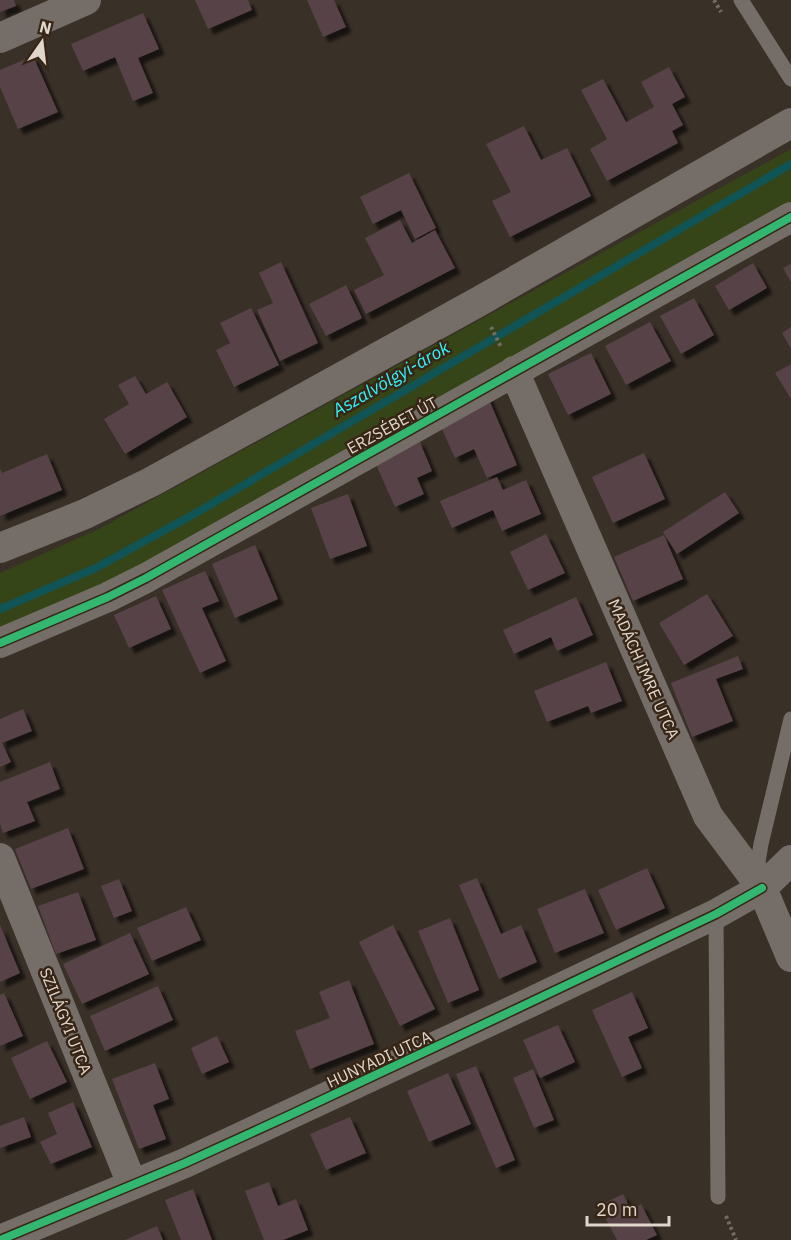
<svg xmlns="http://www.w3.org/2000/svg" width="791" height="1240" viewBox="0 0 791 1240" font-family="'IBM Plex Sans',sans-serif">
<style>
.green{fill:#364517}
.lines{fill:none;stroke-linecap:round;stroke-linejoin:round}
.stream{stroke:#105456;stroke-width:8}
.building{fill:#564346;filter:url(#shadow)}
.path{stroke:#726b64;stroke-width:4;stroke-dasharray:3 3;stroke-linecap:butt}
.service{stroke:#756e68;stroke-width:15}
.minor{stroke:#756e68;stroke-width:30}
.cycleway-casing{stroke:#372616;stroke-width:11}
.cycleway{stroke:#33b770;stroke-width:8}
.labels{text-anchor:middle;stroke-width:5;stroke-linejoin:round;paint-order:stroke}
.street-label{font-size:16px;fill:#e1d6cc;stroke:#372616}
.water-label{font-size:18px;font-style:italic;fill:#31f3fb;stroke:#372616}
</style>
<defs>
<filter id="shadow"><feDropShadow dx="5.5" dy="5.5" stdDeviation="1.5" flood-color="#0009"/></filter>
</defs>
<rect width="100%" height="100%" fill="#393028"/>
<path class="green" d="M791,149V207L136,581L0,638V573L99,529Z"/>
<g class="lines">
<path class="stream" d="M0,609L96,568L196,513L791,164"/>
</g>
<path class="building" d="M0,0H14L16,6L0,12Z
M195,0H248L252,10L208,29Z
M307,0H334L346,27L323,37Z
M143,13L159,49L138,58L153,93L133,101L115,57L83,71L71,44Z
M33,56L58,112L18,129L0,87V70Z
M669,67L685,97L672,104L683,125L672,131L678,143L607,181L590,149L607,139L581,90L603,79L626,122L654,107L641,82Z
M524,126L541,160L567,148L591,196L510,237L492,201L511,192L486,144Z
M409,173L436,228L415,239L401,210L373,224L360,197Z
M400,220L412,243L435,230L455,268L366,314L354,290L384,275L365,238Z
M281,262L318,343L280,361L257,310L273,303L259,273Z
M753,263L767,288L729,310L715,286Z
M791,264V282L783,268Z
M346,285L362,318L326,336L309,304Z
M694,298L714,335L681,354L660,316Z
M251,308L279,365L234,387L216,350L230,343L220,323Z
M650,322L671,361L626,385L605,346Z
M791,327V349L782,333Z
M591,353L611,394L568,415L548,374Z
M791,364V399L775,373Z
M135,376L146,394L167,382L187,417L125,454L104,419L129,404L118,385Z
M487,395L517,465L487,478L474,449L455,458L441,427Z
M419,440L432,471L417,478L424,494L395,507L374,460Z
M644,453L665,499L613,523L592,477Z
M47,454L62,490L0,516V469L2,473Z
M497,477L503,490L526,480L541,514L502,531L493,510L452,528L440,501Z
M725,492L739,513L677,554L663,532Z
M348,494L367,546L330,559L311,508Z
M546,534L565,573L528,590L510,552Z
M664,535L683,579L633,601L614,557Z
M255,545L278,599L235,618L212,564Z
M205,571L219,601L202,608L226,661L200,673L162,590Z
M707,594L733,636L684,665L659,623Z
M156,596L171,629L129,648L114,615Z
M576,597L593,635L557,651L551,637L514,654L503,630Z
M738,656L743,669L716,679L733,721L692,737L671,683Z
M606,662L622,701L591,713L588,706L547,722L534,691Z
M23,709L32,731L2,743L11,762L0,767V719Z
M50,762L60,789L27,802L35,821L3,833L0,824V782Z
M68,828L84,869L31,889L15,849Z
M647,868L665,908L616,930L598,890Z
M477,878L501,934L521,925L537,962L499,979L459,885Z
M119,879L132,911L114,918L101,886Z
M585,889L604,933L555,953L537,909Z
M78,892L96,940L56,954L38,906Z
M186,907L201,940L152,961L137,928Z
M450,918L479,990L448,1003L418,931Z
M0,925L20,973L0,982Z
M393,925L435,1009L400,1026L359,942Z
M130,933L149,974L82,1004L63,964Z
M349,980L374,1044L310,1069L295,1031L330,1018L319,992Z
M158,986L173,1020L105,1051L90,1016Z
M632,992L648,1028L628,1037L642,1068L622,1077L592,1010Z
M4,993L23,1036L0,1046V995Z
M558,1025L575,1062L540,1078L523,1040Z
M217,1036L229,1062L202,1074L191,1048Z
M47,1041L67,1082L30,1099L11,1058Z
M155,1063L169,1099L153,1105L166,1139L139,1149L112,1079Z
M476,1066L515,1160L496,1168L456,1074Z
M533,1069L554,1120L534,1128L513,1078Z
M448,1073L471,1124L429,1142L407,1091Z
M73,1102L92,1147L51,1164L40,1142L57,1134L48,1113Z
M24,1117L31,1137L0,1148V1126Z
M350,1117L366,1153L326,1170L310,1134Z
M269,1182L278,1206L296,1199L308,1230L283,1240H264L245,1191Z
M193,1189L212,1240H181L165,1200Z
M623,1194L631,1210L641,1204L657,1235L646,1240H617L599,1206Z
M157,1226L163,1240H125Z"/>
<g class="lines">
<path class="path" d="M714,0L721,12
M491,327L501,347
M726,1216L736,1240"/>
<path class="service" d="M741,0L791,79
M761,877L758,862L761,844L791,719
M716,914L718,1197"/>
<path class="minor" d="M0,38L86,0
M514,371L708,816L762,888L791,957
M0,548L85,514L151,482L478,302L791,123
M0,643L108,597L146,578L791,217
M0,858L132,1184
M0,1240L185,1163L516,1009L716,914L762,888L791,860"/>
<g class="cycleway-casing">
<path id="cycleway" d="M0,643L108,597L146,578L791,217
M0,1240L185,1163L290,1115L516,1009L716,914L762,888"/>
</g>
<use href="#cycleway" class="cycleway"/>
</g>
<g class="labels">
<g class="street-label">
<text transform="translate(392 425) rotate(-29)" y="6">ERZSÉBET ÚT</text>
<text transform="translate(644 669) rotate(66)" y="6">MADÁCH IMRE UTCA</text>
<text transform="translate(66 1021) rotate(68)" y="6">SZILÁGYI UTCA</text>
<text transform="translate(379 1059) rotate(-25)" y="6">HUNYADI UTCA</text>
</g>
<g class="water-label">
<text transform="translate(391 379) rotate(-30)" y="6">Aszalvölgyi-árok</text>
</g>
</g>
<g transform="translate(42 42) rotate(14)" stroke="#372616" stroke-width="4.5" paint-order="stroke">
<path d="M0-4.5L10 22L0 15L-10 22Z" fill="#e1d6cc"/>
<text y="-9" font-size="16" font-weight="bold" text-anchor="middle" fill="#e1d6cc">N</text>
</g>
<path d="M587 1216v9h82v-9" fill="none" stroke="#e1d6cc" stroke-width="3"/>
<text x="596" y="1216" font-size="18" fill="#e1d6cc" stroke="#372616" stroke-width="4.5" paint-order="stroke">20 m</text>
</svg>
